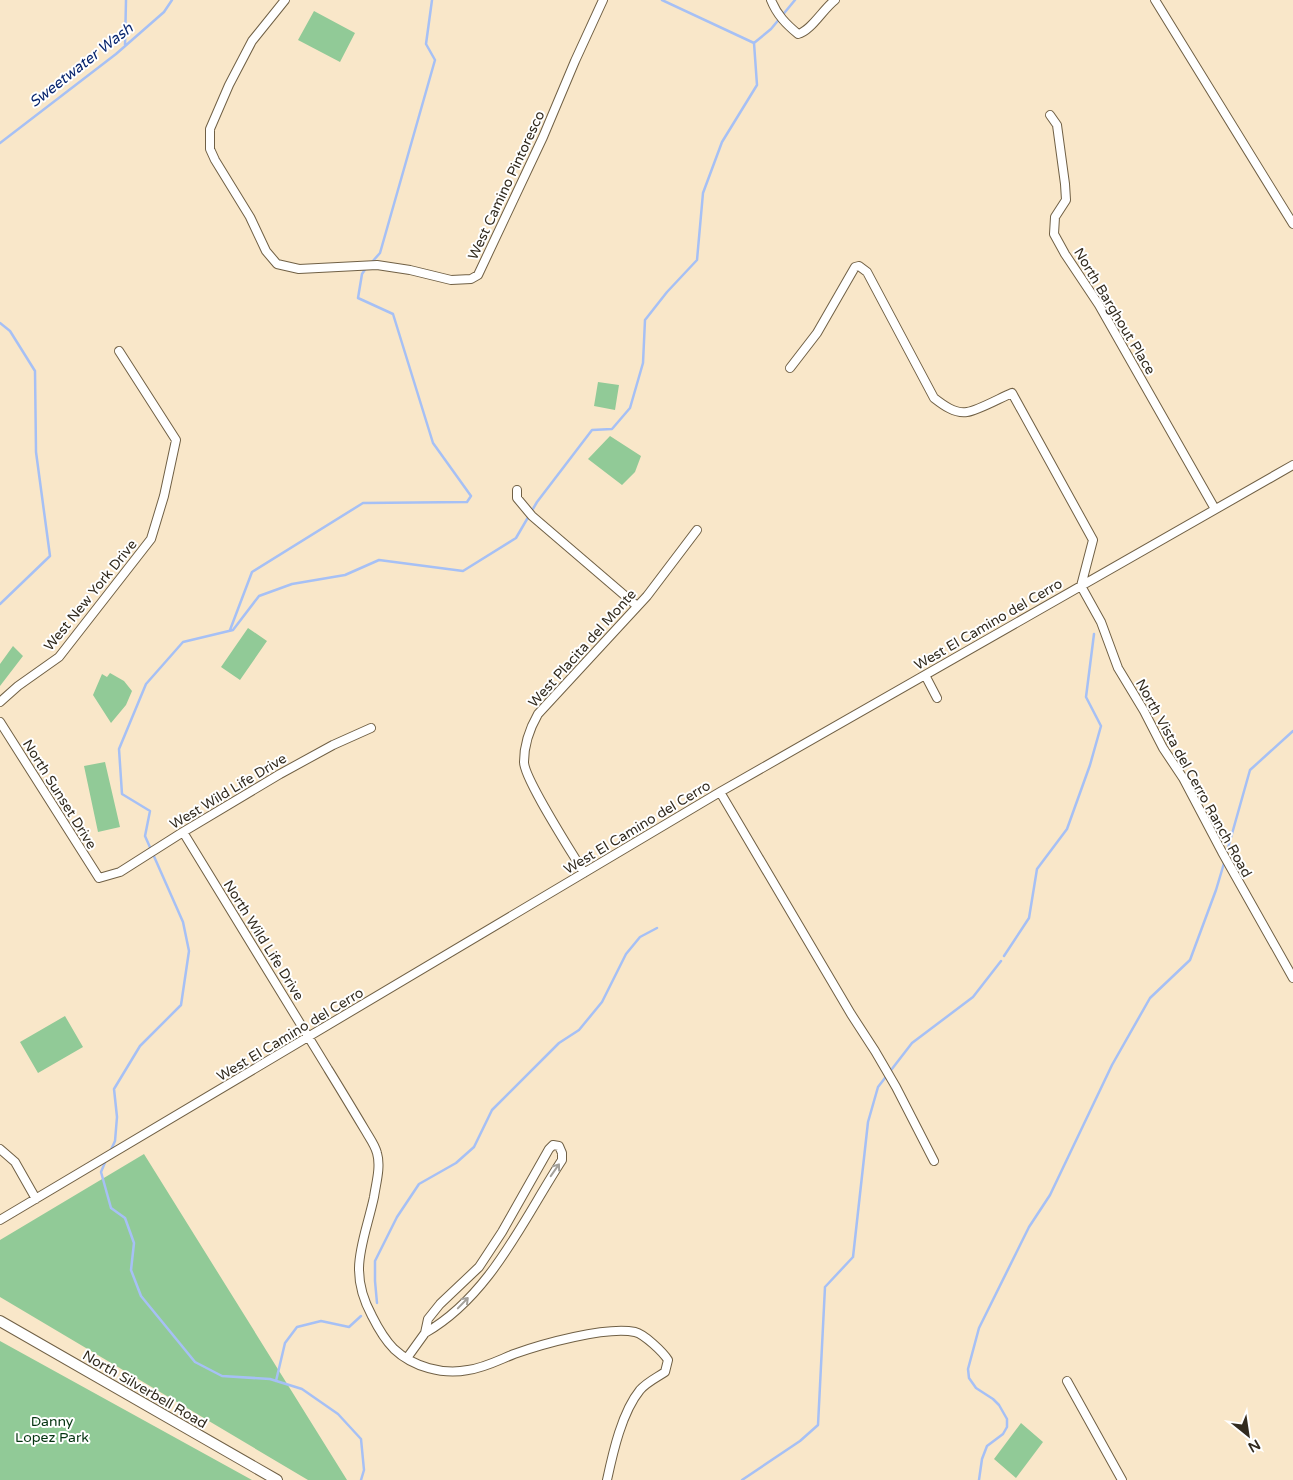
<svg xmlns="http://www.w3.org/2000/svg" width="1293" height="1480" viewBox="0 0 1293 1480" font-family="'Varela Round',sans-serif">
<style>
.green{fill:#91ca97}
.lines{fill:none;stroke-linecap:round;stroke-linejoin:round}
.stream{stroke:#a6c0f5;stroke-width:2.5}
.minor-casing{stroke:#706045;stroke-width:10}
.major-casing{stroke:#706045;stroke-width:12}
.minor{stroke:#fff;stroke-width:8}
.major{stroke:#fff;stroke-width:10}
.oneway{stroke:#a3a09a}
.labels{text-anchor:middle;stroke-width:4;stroke-linejoin:round;paint-order:stroke}
.street-label{font-size:14px;fill:#322b1f;stroke:#fff}
.park-label{font-size:14px;fill:#043410;stroke:#fff}
.water-label{font-size:15px;font-style:italic;fill:#09266f;stroke:#fff}
</style>
<rect width="100%" height="100%" fill="#f9e7c9"/>
<path class="green" d="M314,11L355,33L340,62L298,40Z
M598,382L619,385L615,410L594,406Z
M610,436L641,456L635,472L622,485L588,459Z
M248,628L267,641L240,680L221,667Z
M13,646L23,656L0,686V664Z
M110,673L124,681L132,691L126,705L111,723L93,695L102,674L107,677Z
M105,762L120,827L98,832L84,766Z
M65,1016L83,1047L38,1073L20,1042Z
M144,1154L347,1480H308L0,1297V1240Z
M0,1341L252,1480H0Z
M1021,1423L1043,1442L1016,1478L994,1459Z"/>
<g class="lines">
<path class="stream" d="M662,0L754,43
M125,46L126,0
M0,143L116,54L164,12L172,0
M372,262L380,253L435,60L426,44L432,0
M0,323L10,331L35,371L36,452L50,556L0,604
M230,630L252,572L363,503L467,502L471,496L433,443L393,314L358,298L362,274L366,268
M1226,855L1250,770L1293,731
M1004,956L1029,918L1037,869L1067,829L1090,765L1101,726L1086,697L1094,634
M110,1152L115,1141L117,1117L114,1089L140,1046L181,1005L189,951L183,922L145,836L150,811L122,794L119,749L146,684L183,642L233,630L259,596L292,584L345,575L379,560L463,571L516,538L537,502L592,430L612,429L630,408L643,363L645,320L667,292L697,260L703,193L722,142L757,85L754,43L771,29L795,0
M106,1160L101,1172L111,1208L125,1218L134,1243L131,1270L141,1296L195,1362L222,1376L270,1379L302,1389L338,1414L361,1439L364,1470L361,1480
M377,1303L375,1281V1261L397,1217L419,1184L456,1163L474,1147L492,1110L559,1043L579,1030L602,1002L626,954L640,937L657,928
M276,1381L285,1343L297,1327L321,1321L349,1327L361,1316
M742,1480L800,1441L818,1425L825,1287L853,1257L868,1122L878,1087L912,1043L973,997L1001,961
M979,1480L982,1459L987,1446L1003,1434L1007,1427V1419L999,1405L993,1399L976,1388L969,1378L968,1369L979,1328L1029,1227L1050,1195L1112,1065L1150,998L1190,960L1216,890L1225,860"/>
<g class="minor-casing">
<path id="minor" d="M285,0L252,41L229,85L210,129V149L215,160L250,217L266,251L277,264L299,269L377,265L410,270L451,280L471,279L478,275L543,137L575,61L603,0
M771,0C777,15 786,24 798,34C811,31 823,9 835,0
M1155,0L1293,224
M1050,115L1057,125L1065,184L1066,200L1055,217L1054,234L1065,254L1099,305L1215,509
M790,368L817,333L855,267L859,266L867,272L934,398C943,405 955,414 967,412C977,411 1002,397 1012,393L1093,540L1081,586L1101,622L1118,668L1144,711L1163,748L1183,778L1222,852L1293,978
M517,490V498L532,516L637,606
M925,675L937,698
M0,702L18,686L59,657L151,539L164,496L176,440L119,351
M0,722L99,878L120,872L183,832L280,774L333,745L371,728
M720,792L851,1014L875,1051L896,1087L934,1161
M183,832C232,911 280,990 328,1069C341,1090 353,1110 365,1130C369,1137 375,1145 377,1153C381,1167 376,1183 374,1197C364,1243 347,1270 372,1316C378,1328 385,1340 394,1349C413,1367 443,1375 468,1370C484,1368 499,1360 514,1354C542,1344 606,1326 635,1332C644,1334 663,1352 668,1360L665,1372C656,1378 647,1382 640,1390C622,1412 613,1452 607,1480
M584,873C573,854 524,779 524,762C524,746 530,728 538,714L647,596L697,530
M0,1149L15,1162L36,1199
M0,1220L720,792L1293,465
M407,1358L425,1333L428,1319L440,1304L479,1267L502,1232L549,1149L553,1145L559,1146L562,1153V1160C523,1220 490,1296 425,1333
M1067,1381L1122,1480"/>
</g>
<g class="major-casing">
<path id="major" d="M0,1321L277,1480"/>
</g>
<use href="#minor" class="minor"/>
<use href="#major" class="major"/>
</g>
<defs><path id="oneway-shaft" d="M-6 0H5M1.5-3L5.5 0L1.5 3" fill="none" stroke-width="1.6" stroke-linecap="round" stroke-linejoin="round" transform="scale(1.25)"/></defs>
<g class="oneway">
<use href="#oneway-shaft" transform="translate(555 1170) rotate(-55)"/>
<use href="#oneway-shaft" transform="translate(463 1303) rotate(-46)"/>
</g>
<g class="labels">
<g class="street-label">
<text transform="translate(506 185) rotate(-65)" y="5">West Camino Pintoresco</text>
<text transform="translate(1115 311) rotate(59)" y="5">North Barghout Place</text>
<text transform="translate(90 595) rotate(-51)" y="5">West New York Drive</text>
<text transform="translate(988 624) rotate(-30)" y="5">West El Camino del Cerro</text>
<text transform="translate(582 648) rotate(-48)" y="5">West Placita del Monte</text>
<text transform="translate(1194 778) rotate(61)" y="5">North Vista del Cerro Ranch Road</text>
<text transform="translate(228 791) rotate(-31)" y="5">West Wild Life Drive</text>
<text transform="translate(60 794) rotate(58)" y="5">North Sunset Drive</text>
<text transform="translate(637 827) rotate(-31)" y="5">West El Camino del Cerro</text>
<text transform="translate(264 940) rotate(58)" y="5">North Wild Life Drive</text>
<text transform="translate(290 1034) rotate(-31)" y="5">West El Camino del Cerro</text>
<text transform="translate(145 1389) rotate(30)" y="5">North Silverbell Road</text>
</g>
<g class="park-label">
<text x="52" y="1426">Danny<tspan x="52" dy="16">Lopez Park</tspan></text>
</g>
<g class="water-label">
<text transform="translate(81 65) rotate(-38)" y="5">Sweetwater Wash</text>
</g>
</g>
<g transform="translate(1248 1435) rotate(150)" stroke="#ffffff" stroke-width="4" paint-order="stroke">
<path d="M0-4L9 19L0 12L-9 19Z" fill="#322b1f"/>
<text y="-8" font-size="14" font-weight="bold" text-anchor="middle" fill="#322b1f">N</text>
</g>
</svg>
